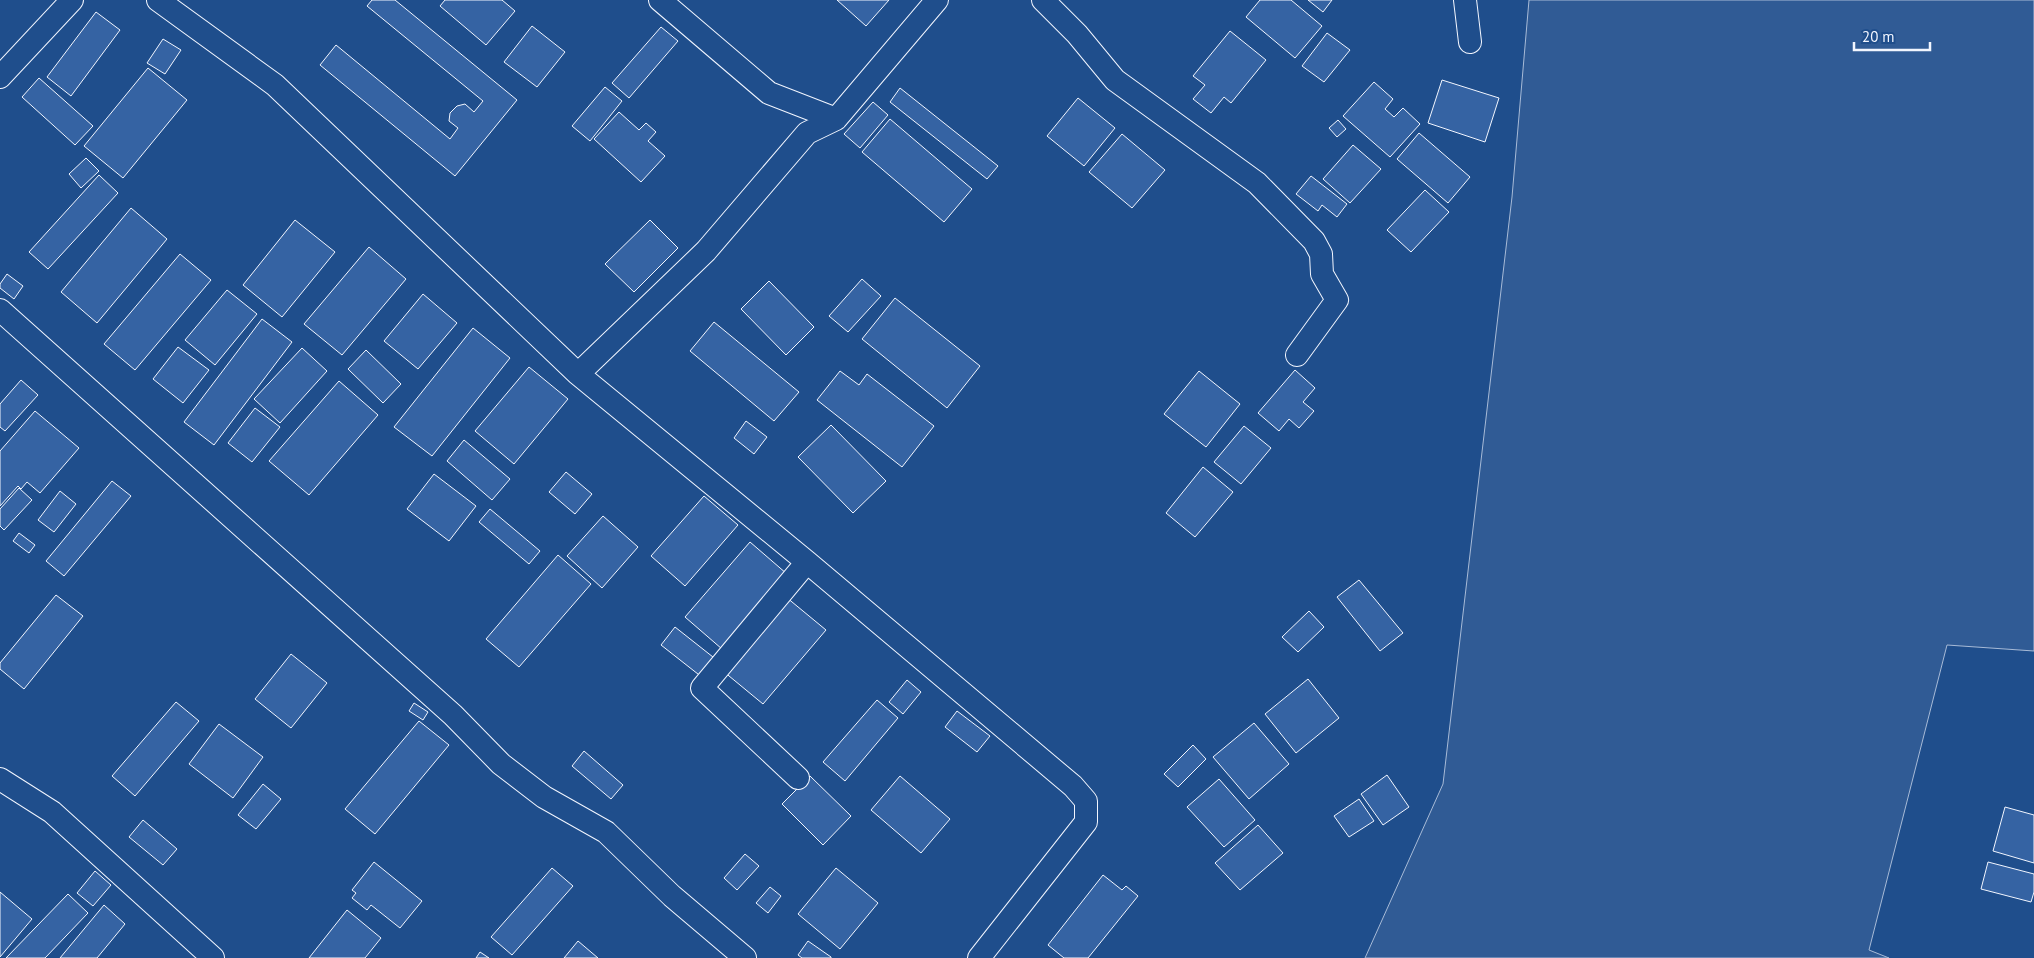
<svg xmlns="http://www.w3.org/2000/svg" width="2034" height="958" viewBox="0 0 2034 958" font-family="'PT Sans',sans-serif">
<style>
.built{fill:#305b95;stroke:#a8bbd7}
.building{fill:#3563a3;stroke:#f2f6ff}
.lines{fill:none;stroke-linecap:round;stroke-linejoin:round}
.street-casing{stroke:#f2f6ff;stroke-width:24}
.street{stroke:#1f4e8c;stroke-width:22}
</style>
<rect width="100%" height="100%" fill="#1f4e8c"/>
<path class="built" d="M1529,0H2034V651L1947,645L1869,950L1889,958H1365L1443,784L1512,197Z"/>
<path class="building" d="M372,0H395L517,100L455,176L320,65L336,45L450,139L458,128L449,121L450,113L457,106L465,104L474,112L483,101L367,6Z
M445,0H502L515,11L486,45L440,6Z
M837,0H889L866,26Z
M1260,0H1291L1322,26L1295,58L1246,17Z
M1308,0H1332L1323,12Z
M96,12L120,30L71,96L47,77Z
M532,26L565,52L537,87L504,62Z
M661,27L678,41L629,98L612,83Z
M1230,31L1266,60L1231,103L1224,97L1211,113L1193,99L1205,85L1193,76Z
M1327,33L1350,50L1324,82L1302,66Z
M163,39L181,50L165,74L147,63Z
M148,68L187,100L123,178L84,146Z
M39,78L93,126L75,145L22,97Z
M1442,80L1499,98L1485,142L1428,123Z
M1374,82L1393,99L1385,109L1394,117L1403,108L1420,124L1390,157L1343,116Z
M605,87L622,101L590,141L572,126Z
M900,88L998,166L987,179L890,102Z
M1078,98L1115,128L1084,166L1047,136Z
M873,102L888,115L860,148L844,134Z
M619,112L639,130L646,123L656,132L648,141L665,156L641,182L594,139Z
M890,119L972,189L944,222L862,152Z
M1338,120L1346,129L1337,137L1329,128Z
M1419,133L1470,177L1448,203L1397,159Z
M1122,134L1165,170L1132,208L1089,172Z
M1353,145L1381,169L1350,203L1323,179Z
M86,158L99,171L81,188L69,174Z
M99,175L118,193L48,269L29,252Z
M1311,176L1347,204L1337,217L1322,205L1318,211L1296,194Z
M1425,190L1449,212L1411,252L1387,230Z
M131,208L167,239L97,323L61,292Z
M295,220L335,252L282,317L243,285Z
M650,220L678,248L634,292L605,264Z
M369,247L406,279L342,355L304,324Z
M180,254L211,280L135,370L104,344Z
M7,274L23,286L14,299L0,288V284Z
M862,279L881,296L848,332L829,316Z
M769,281L814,327L786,355L741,309Z
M227,290L257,314L215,365L185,340Z
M423,294L457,323L418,369L384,341Z
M895,298L980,366L947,408L862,339Z
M262,319L292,342L214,445L184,422Z
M714,322L799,392L774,421L690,351Z
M473,328L510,358L432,456L394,427Z
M178,347L209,370L183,403L153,379Z
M302,348L327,371L280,423L254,399Z
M366,350L401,384L383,403L348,369Z
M529,367L568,399L514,464L475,431Z
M1295,370L1315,388L1303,402L1314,411L1299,428L1289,419L1279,431L1258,413Z
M840,371L859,385L867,374L934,426L902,467L817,400Z
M1199,371L1240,404L1206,447L1164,414Z
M21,380L38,395L5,431L0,427V404Z
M339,381L378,415L309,495L269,461Z
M255,408L280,427L252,462L228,443Z
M35,411L79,448L40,493L27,482L21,489L18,486L0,506V451Z
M746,421L767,437L754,454L734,438Z
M831,425L886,481L853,513L798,457Z
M1244,426L1271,448L1241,484L1214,462Z
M464,440L510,479L492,500L447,461Z
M1203,467L1233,492L1195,537L1166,513Z
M566,472L592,494L575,514L549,492Z
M434,474L476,506L449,541L407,509Z
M112,481L131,496L64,576L46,561Z
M19,488L32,500L4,530L0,526V509Z
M60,491L76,504L54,532L38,520Z
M704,496L738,525L685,586L651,556Z
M490,509L540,551L529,564L479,522Z
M603,516L638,547L602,588L567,556Z
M19,533L35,545L29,553L13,541Z
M750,542L787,574L722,649L685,617Z
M558,555L591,584L519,667L486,639Z
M1359,580L1403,633L1380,651L1337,597Z
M56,595L83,616L24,689L0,669V663Z
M786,597L826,630L763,704L723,671Z
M1309,611L1324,627L1298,652L1282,637Z
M675,627L718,661L703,678L661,645Z
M291,654L327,683L291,728L255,699Z
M1308,679L1339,718L1296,753L1265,714Z
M907,680L921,692L903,714L889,702Z
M877,700L898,718L845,781L823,762Z
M176,702L199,721L135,796L112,776Z
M414,703L428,712L423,720L409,711Z
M957,711L990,736L977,752L945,727Z
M419,721L449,745L375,834L345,809Z
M1254,723L1289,764L1249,799L1213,757Z
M219,724L263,757L233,798L189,764Z
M1193,745L1206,759L1178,787L1164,774Z
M584,751L623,785L611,799L572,766Z
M1387,775L1409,807L1383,825L1361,794Z
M810,776L851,816L823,845L782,804Z
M900,776L950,819L921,853L871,810Z
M1219,779L1255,820L1224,847L1187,807Z
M263,784L281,799L256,829L238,815Z
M1359,799L1374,821L1349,837L1334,816Z
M2005,807L2034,815V863L1993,851Z
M143,820L177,849L163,865L129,837Z
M1258,825L1283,853L1240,890L1215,863Z
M745,854L759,866L737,890L724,878Z
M374,862L422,901L400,928L371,905L367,910L352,898L356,893L352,890Z
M1988,862L2034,874V892L2031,902L1981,889Z
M552,868L573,886L512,955L491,937Z
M836,868L878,903L840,949L798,914Z
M95,871L111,885L93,906L77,893Z
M1103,875L1122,890L1126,886L1138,896L1088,958H1064L1048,945Z
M770,887L781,896L768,913L756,903Z
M0,892L32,919L0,957Z
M68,894L88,913L45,958H6Z
M104,905L125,924L97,958H60Z
M347,910L381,938L365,958H309Z
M578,941L598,958H564Z
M808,941L831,957V958H802L798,955Z
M480,952L489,958H476Z"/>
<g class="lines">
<g class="street-casing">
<path id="street" d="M158,0L275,85L578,374L807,562L1073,786L1086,801V822L979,958
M660,0L769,93L836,119
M1043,0L1077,34L1115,80L1257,183L1314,241L1321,254L1322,274L1337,300L1297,355
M1465,0L1470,42
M0,77L72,0
M0,310L453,715L501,764L544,797L606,832L672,896L745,958
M578,374L706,251L807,133L836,119L937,0
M798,778L702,688L807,562
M0,779L52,812L213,958"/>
</g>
<use href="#street" class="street"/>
</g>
<path d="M1854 42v8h76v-8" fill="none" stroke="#f2f6ff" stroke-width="2.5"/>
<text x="1862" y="42" font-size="15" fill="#f2f6ff" stroke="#1f4e8c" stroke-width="4" paint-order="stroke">20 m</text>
</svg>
